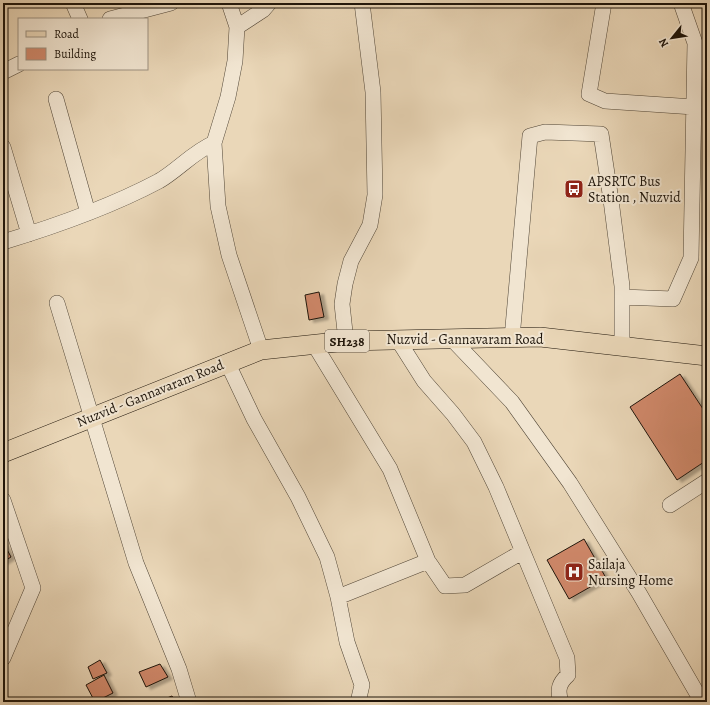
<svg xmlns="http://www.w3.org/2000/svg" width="710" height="705" viewBox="0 0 710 705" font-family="Alegreya,serif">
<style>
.building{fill:#d0886b;stroke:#1d140a;filter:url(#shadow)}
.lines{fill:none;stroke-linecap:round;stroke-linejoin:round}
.minor-casing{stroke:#504536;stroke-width:16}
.major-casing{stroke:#1d140a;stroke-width:20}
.minor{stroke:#f1e5d1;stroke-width:15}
.major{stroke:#ead7b8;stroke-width:19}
.labels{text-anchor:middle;stroke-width:4;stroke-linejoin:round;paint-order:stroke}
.shield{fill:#f1e5d1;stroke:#5d5346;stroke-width:1}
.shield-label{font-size:13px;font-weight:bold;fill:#1d140a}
.poi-label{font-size:14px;fill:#1d140a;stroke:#f1e5d1;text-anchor:start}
.street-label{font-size:14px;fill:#1d140a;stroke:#f1e5d1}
</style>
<defs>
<filter id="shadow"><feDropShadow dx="4.5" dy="2.5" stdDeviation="1" flood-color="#0004"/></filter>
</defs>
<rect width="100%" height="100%" fill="#ead7b8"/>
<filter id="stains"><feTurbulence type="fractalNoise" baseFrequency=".005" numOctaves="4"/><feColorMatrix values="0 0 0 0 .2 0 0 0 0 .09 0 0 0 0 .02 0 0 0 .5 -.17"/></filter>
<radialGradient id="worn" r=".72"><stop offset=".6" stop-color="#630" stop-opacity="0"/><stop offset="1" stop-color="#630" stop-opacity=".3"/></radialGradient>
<path class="building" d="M319,292L324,317L309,320L305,295Z
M680,374L707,415V460L677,480L630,407Z
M584,539L606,578L569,599L547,560Z
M3,542L11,557L3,562Z
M100,660L107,673L93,679L88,667Z
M160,664L168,677L146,687L139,672Z
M104,675L113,693L95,702L86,685Z
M172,696L176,702H157Z"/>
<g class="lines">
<g class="minor-casing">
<path id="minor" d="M73,3L80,19
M229,3L237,27L235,61L228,97L214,143L218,206L229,255L261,350
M604,3L589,94L605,101L694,107
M110,19L171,3
M237,27L263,10L269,3
M3,72L19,64
M56,99L88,213
M3,147L29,234
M3,242C56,226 110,207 159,181C178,170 193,152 214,143
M622,297L673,299L691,258L695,43L681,3
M57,303L136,563L179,669L189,702
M451,338L512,402L570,483L639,593L702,702
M512,338L530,136L545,132L601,134L611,200L622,286V347
M398,340L424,381L453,414L474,442L496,487L567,658L568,675C559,683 557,690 561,702
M346,341L342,304L345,284L351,261L370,225L375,195L373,92L362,3
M314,344L390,469L428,561L445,586L465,585L522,552
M227,362L254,419L298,497L327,557L338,597L347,642L362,685L358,702
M3,500L33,588L3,658
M670,505L707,481
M338,597L428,561"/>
</g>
<g class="major-casing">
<path id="major" d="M3,453L261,350L346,341L540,337L707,356"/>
</g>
<use href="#minor" class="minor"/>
<use href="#major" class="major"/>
</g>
<defs>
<g id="bus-square" transform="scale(1)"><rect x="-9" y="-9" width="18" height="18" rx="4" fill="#8f2418" stroke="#f1e5d1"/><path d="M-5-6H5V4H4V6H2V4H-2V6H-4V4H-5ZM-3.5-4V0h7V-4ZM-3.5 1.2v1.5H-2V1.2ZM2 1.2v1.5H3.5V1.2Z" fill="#fff"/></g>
<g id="hospital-square" transform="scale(1)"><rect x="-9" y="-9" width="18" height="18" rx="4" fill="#8f2418" stroke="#f1e5d1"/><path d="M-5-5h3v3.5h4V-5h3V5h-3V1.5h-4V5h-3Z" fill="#fff"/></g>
</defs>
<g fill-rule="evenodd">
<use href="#bus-square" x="574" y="189"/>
<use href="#hospital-square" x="574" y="572"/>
</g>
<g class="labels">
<rect class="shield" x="325" y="330" width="44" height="22" rx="3"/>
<g class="shield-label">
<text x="347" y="346">SH238</text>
</g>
<g class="poi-label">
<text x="588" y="186">APSRTC Bus<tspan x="588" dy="16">Station , Nuzvid</tspan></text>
<text x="588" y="569">Sailaja<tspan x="588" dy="16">Nursing Home</tspan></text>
</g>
<g class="street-label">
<text x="465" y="344">Nuzvid - Gannavaram Road</text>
<text transform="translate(150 393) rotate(-22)" y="5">Nuzvid - Gannavaram Road</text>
</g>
</g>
<rect width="710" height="705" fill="none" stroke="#ead7b8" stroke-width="16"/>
<rect x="4" y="4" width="702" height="697" fill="none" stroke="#1d140a" stroke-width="2"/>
<rect x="8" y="8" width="694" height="689" fill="none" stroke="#1d140a"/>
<rect x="18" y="18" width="130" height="52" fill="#f1e5d1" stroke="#9c9181"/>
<rect x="26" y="31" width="20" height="6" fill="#ead7b8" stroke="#9c9181"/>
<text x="54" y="38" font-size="12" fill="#1d140a">Road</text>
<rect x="26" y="48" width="20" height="12" fill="#d0886b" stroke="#9c9181"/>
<text x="54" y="58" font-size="12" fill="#1d140a">Building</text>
<g transform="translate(672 38) rotate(240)" stroke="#f1e5d1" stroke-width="3" paint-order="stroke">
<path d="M0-3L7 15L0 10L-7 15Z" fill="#1d140a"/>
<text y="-6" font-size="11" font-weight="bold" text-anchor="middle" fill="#1d140a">N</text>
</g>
<rect width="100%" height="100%" filter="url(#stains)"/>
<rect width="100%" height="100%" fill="url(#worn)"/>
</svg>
